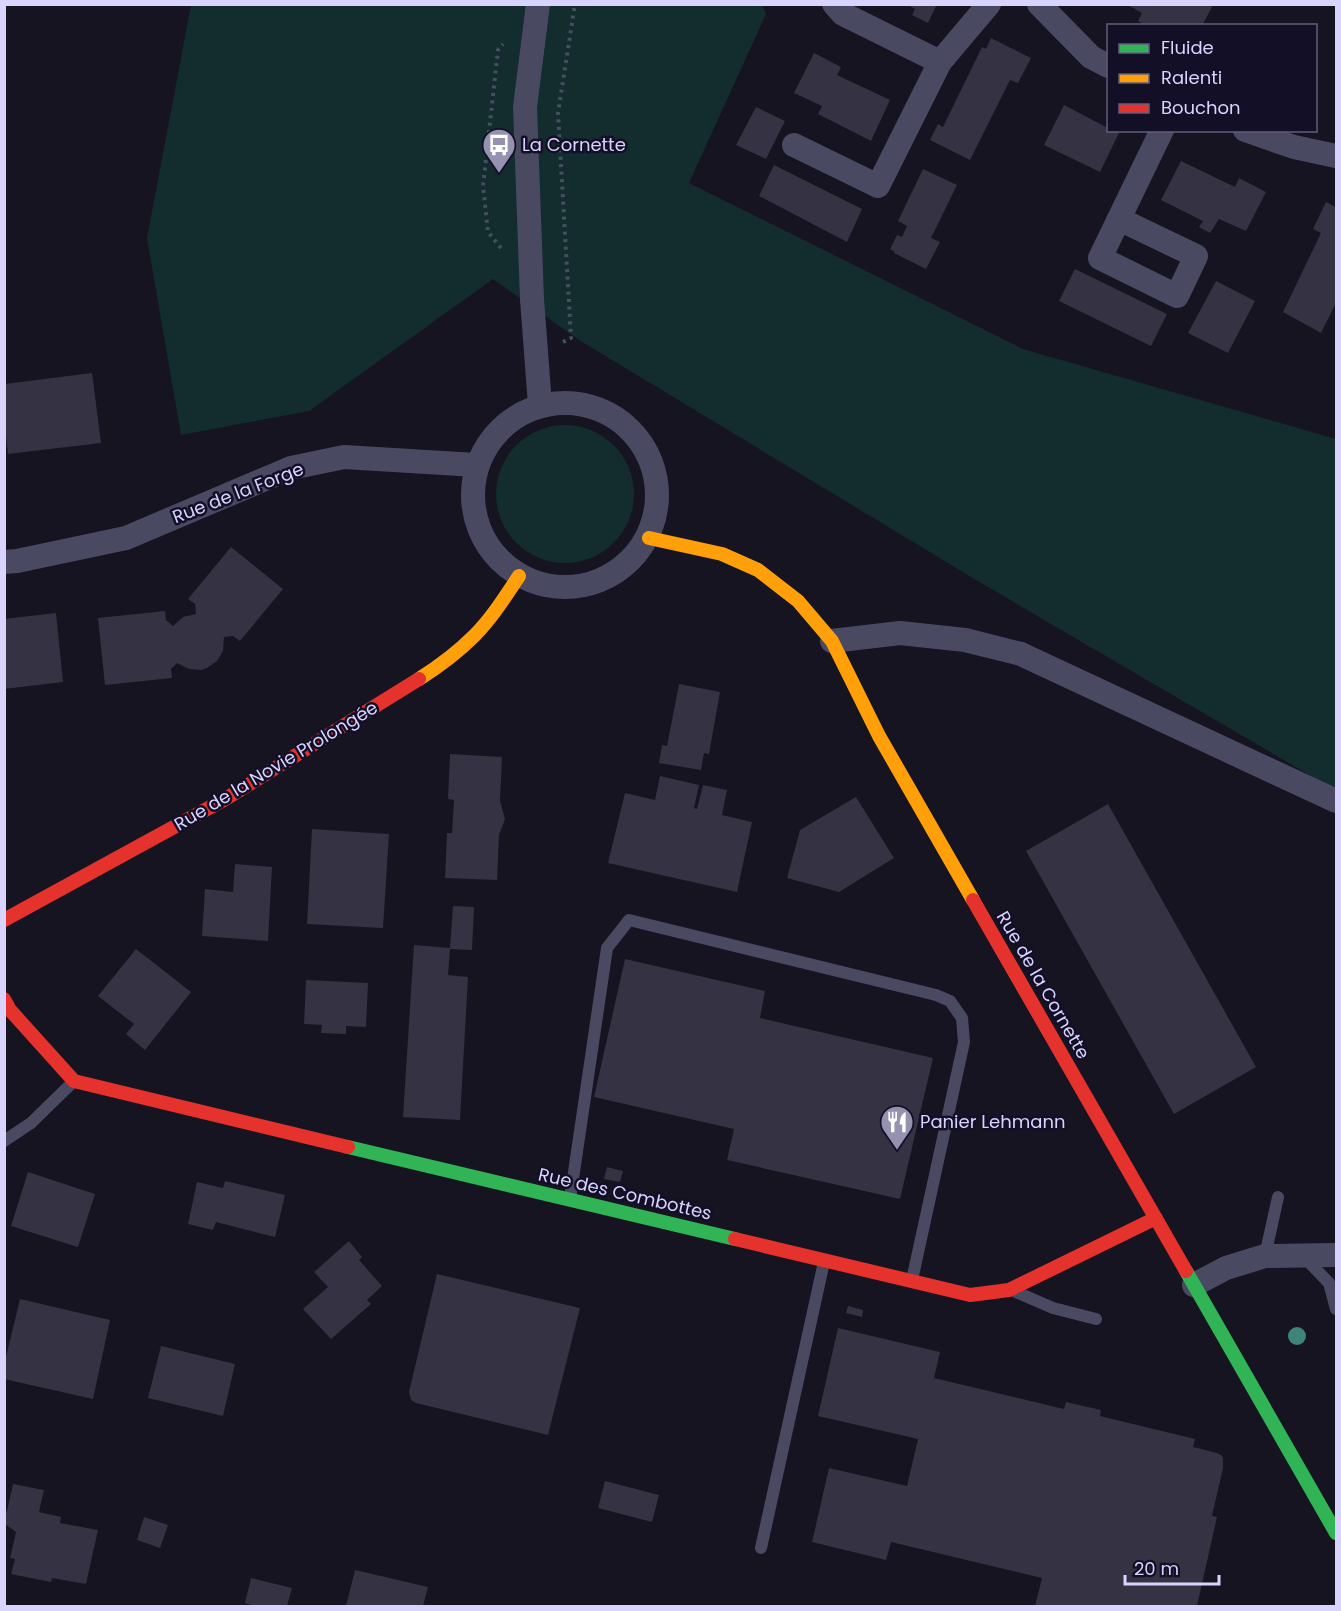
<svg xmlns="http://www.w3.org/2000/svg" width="1341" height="1611" viewBox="0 0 1341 1611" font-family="Poppins,sans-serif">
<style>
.green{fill:#132c2d}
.building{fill:#343243}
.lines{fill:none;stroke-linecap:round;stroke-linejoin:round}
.path{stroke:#44505f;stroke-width:4;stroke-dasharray:3 4.5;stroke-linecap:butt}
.lane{stroke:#4a4962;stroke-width:12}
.street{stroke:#4a4962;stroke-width:24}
.fast{stroke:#30b455;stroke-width:14}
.slow{stroke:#ff9f0a;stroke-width:14}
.jam{stroke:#e5322d;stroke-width:14}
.tree{fill:#3e8478}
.labels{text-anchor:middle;stroke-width:5;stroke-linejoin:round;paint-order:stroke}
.poi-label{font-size:18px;fill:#d9d4ff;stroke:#130f26;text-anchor:start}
.street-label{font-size:18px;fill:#d9d4ff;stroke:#130f26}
</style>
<rect width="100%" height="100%" fill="#161421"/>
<path class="green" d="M191,5H762L766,14L689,183L1023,349L1336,439V789L1330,787L976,580L579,340L493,279L309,411L181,435L147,238Z
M496 494a69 69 0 1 1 138 0a69 69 0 1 1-138 0Z"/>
<path class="building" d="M906,4H937L928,23L912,15L915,9Z
M1126,4H1207L1212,7L1202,26H1147L1138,21L1142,13Z
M991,38L1031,58L1018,83L1010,80L970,160L930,140L938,124L943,127L982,47L986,49Z
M814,53L841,67L837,75L890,100L871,141L818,114L822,106L794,93Z
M1064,105L1108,128V130H1114L1119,133L1100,172L1044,145Z
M756,107L785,121L766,159L736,145Z
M1181,161L1235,187L1239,178L1266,192L1246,231L1219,219L1210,233L1199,227L1203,221L1161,200Z
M774,165L862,209L847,242L759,196Z
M923,169L957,185L931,238L940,242L926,269L894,253L895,252L890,249L897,235L902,237L907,226L898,221Z
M1326,202L1336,207V303L1321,333L1283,312L1321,233L1313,229Z
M1075,269L1167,314L1151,346L1059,301Z
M1216,281L1255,301L1228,353L1188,333Z
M92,373L101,443L8,454L5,427V384Z
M231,547L283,589L240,641L233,636L224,637L223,651L217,661L207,668L201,670L189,669L177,663L171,669L172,678L105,685L98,618L165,611L166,620L173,626L183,617L196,614L195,604L188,599Z
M56,613L63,682L4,689V619Z
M679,684L720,692L709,754L704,753L701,770L659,763L662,745L667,746Z
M450,754L502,757L500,801L505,819L499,835L497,880L445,878L447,833H452L453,817L454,800L448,799Z
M660,776L699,785L694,808L697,809L703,785L727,790L722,815L752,822L737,892L608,863L625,793L655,800Z
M856,797L894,858L839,892L787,878L800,830Z
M1108,804L1256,1067L1174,1114L1026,851Z
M312,829L389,834L383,928L307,924Z
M235,864L272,867L268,941L202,936L205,889L233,892Z
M453,906L474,907L472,950L450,949L448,975L468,977L460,1120L403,1117L414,945L450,948Z
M136,949L191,992L145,1050L126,1034L134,1024L98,996Z
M625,959L765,991L760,1018L933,1058L900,1199L727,1160L734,1129L594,1097Z
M306,980L368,983L366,1027L346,1026V1034L321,1033L322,1025L304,1024Z
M607,1167L623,1171L620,1182L604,1179Z
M28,1172L95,1194L78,1247L11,1226Z
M225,1181L285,1195L275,1237L216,1222L213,1230L188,1224L197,1182L223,1188Z
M349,1241L362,1257L359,1260L382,1286L367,1300L371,1304L331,1339L303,1309L328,1287L314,1272Z
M437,1274L580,1308L548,1435L416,1403L411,1400L409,1392Z
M20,1299L110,1320L93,1399L4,1379V1365Z
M848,1306L863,1310L862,1317L846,1313Z
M838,1328L940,1352L934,1378L1064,1409L1066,1402L1101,1410L1100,1416L1195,1439L1193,1447L1217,1453L1221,1455L1223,1458V1468L1212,1516L1217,1517L1197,1606H1035L1042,1578L891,1542L886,1560L812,1542L829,1468L907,1486L918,1439L818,1416Z
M161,1346L235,1364L223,1416L148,1398Z
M605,1481L659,1495L652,1522L598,1508Z
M13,1484L44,1490L39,1512L61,1517L60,1523L98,1530L86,1584L52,1578L51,1582L11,1574L15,1559L10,1558L16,1532L5,1524V1513L7,1511Z
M144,1517L168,1525L160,1548L137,1540Z
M355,1570L428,1587L423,1606H346Z
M251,1578L292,1588L287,1606H251V1605L245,1603Z"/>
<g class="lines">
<path class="path" d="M501,248L488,232L483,186L498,50L503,44
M563,342L571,338L558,113L575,4"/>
<path class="lane" d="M4,1141L31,1123L73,1082
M570,1199L607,948L629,920L936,995L950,1001L962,1018L964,1042L912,1280
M1265,1256L1278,1197
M1304,1257L1329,1283L1336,1309
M1016,1292L1053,1308L1096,1319
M761,1548L824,1262"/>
<path class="street" d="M538,4L525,107L532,299L540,405
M834,4L843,14L940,62
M1039,4L1091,57L1108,66
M1245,130L1294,147L1336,156
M794,145L878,186L940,62L989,4
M1119,219L1196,256L1177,296L1100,258L1162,130
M473 495a92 92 0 1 1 184 0a92 92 0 1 1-184 0Z
M4,562L17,561L126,538L291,468L344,457L476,465
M832,641L900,633L965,640L1021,654L1336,801
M1194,1285L1226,1268L1265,1256L1336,1255"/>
<path class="fast" d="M348,1147L735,1239
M1186,1271L1336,1533"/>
<path class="slow" d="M649,538L722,554L758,570L798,601L832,641L879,736L973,900
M419,679C438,667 458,652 474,636C492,618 505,597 519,576"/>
<path class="jam" d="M973,900L1186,1271
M4,920L227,798L419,679
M4,999L10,1010L74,1081L348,1147
M735,1239L970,1295L1009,1290L1156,1218"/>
</g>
<circle class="tree" cx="1297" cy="1336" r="9"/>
<defs>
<g id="bus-pin" transform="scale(1.725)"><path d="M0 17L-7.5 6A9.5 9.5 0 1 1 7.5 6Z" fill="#9591b1" stroke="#130f26"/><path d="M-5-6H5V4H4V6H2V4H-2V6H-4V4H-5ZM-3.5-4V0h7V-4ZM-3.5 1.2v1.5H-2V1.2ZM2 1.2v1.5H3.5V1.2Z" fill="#fff"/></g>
<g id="restaurant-pin" transform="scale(1.725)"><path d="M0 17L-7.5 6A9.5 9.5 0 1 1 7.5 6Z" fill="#9591b1" stroke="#130f26"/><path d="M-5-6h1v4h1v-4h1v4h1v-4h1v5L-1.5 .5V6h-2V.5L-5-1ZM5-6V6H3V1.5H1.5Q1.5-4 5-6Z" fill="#fff"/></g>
</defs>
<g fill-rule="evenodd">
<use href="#bus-pin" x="499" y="145"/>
<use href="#restaurant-pin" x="897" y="1122"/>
</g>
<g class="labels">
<g class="poi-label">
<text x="522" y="151">La Cornette</text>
<text x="920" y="1128">Panier Lehmann</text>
</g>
<g class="street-label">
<text transform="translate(238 493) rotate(-21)" y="6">Rue de la Forge</text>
<text transform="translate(276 766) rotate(-31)" y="6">Rue de la Novie Prolongée</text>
<text transform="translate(1043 985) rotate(60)" y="6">Rue de la Cornette</text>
<text transform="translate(625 1194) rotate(13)" y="6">Rue des Combottes</text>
</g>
</g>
<rect width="1341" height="1611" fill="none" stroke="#d9d4ff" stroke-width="12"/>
<rect x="1107" y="24" width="210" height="108" fill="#130f26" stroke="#625e7d" stroke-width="1.5"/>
<rect x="1119" y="44" width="30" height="9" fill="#30b455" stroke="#625e7d" stroke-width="1.5"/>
<text x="1161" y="54" font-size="18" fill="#d9d4ff">Fluide</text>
<rect x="1119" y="74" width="30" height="9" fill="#ff9f0a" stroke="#625e7d" stroke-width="1.5"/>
<text x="1161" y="84" font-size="18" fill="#d9d4ff">Ralenti</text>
<rect x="1119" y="104" width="30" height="9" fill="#e5322d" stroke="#625e7d" stroke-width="1.5"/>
<text x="1161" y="114" font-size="18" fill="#d9d4ff">Bouchon</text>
<path d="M1125 1575v9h94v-9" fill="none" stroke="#d9d4ff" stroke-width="3"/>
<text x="1134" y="1575" font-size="18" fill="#d9d4ff" stroke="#130f26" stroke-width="4.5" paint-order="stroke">20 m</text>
</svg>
